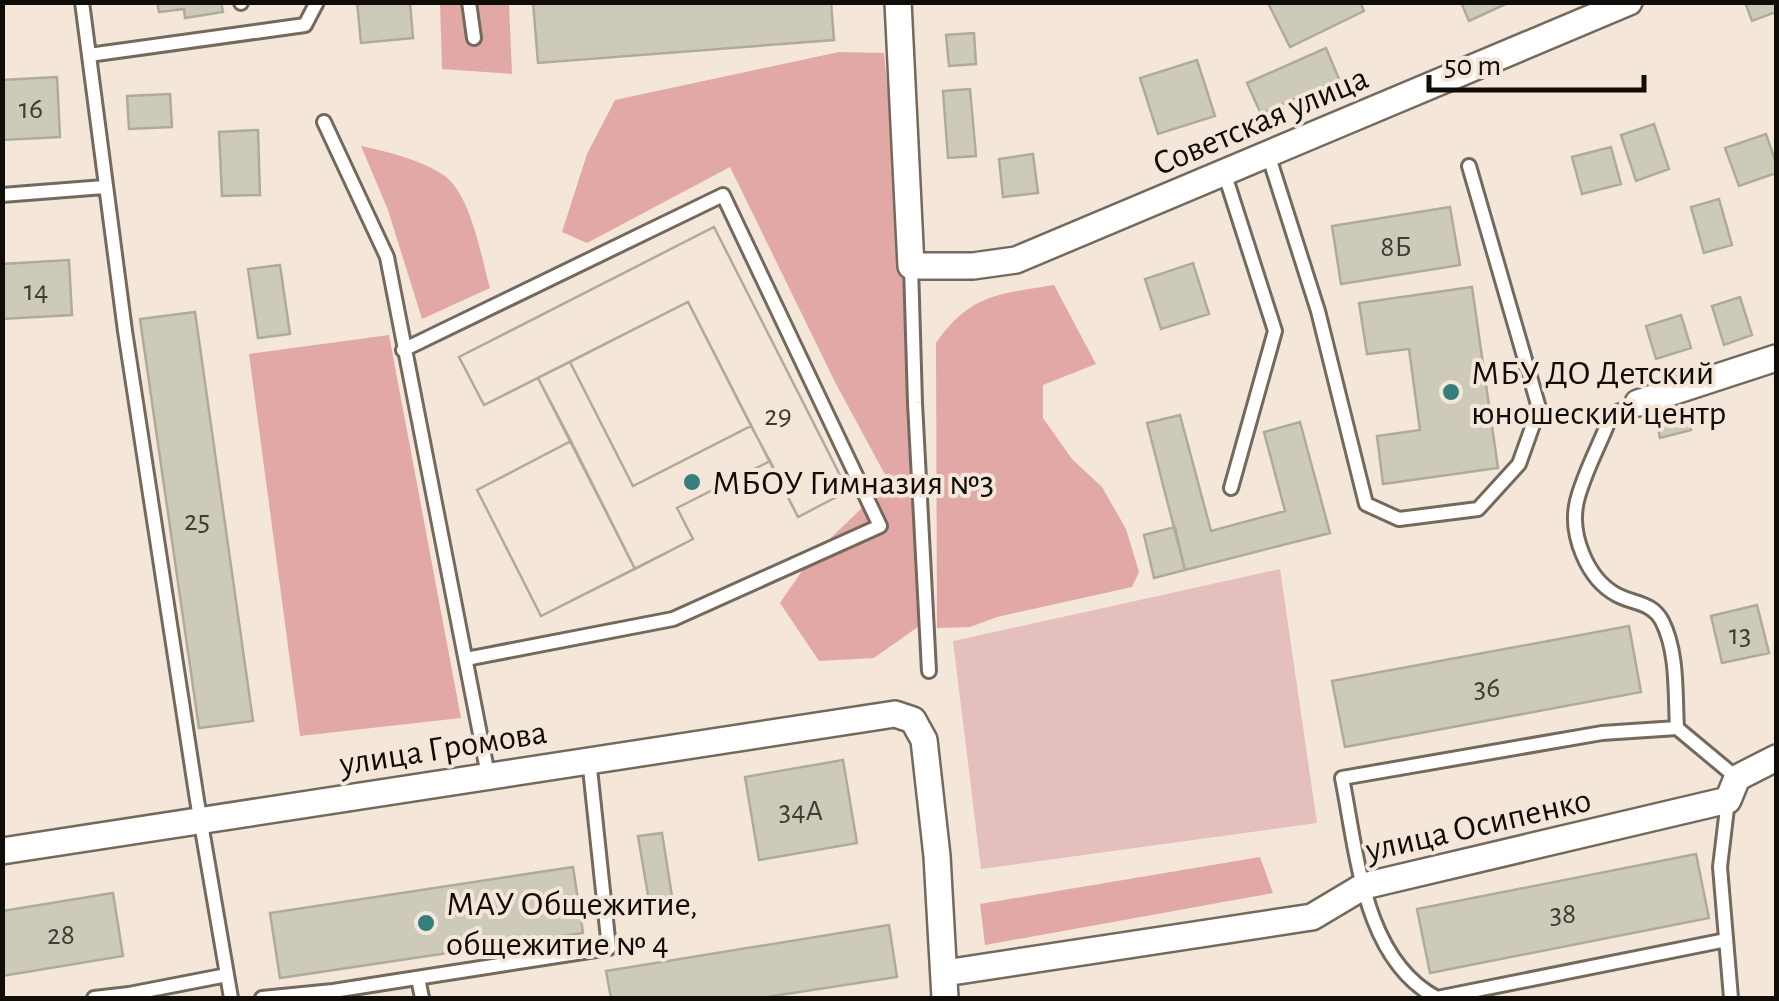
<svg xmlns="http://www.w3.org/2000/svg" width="1779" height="1001" viewBox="0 0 1779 1001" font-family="'Alegreya Sans',sans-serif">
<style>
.green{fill:#e4bfbd}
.forest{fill:#e2a8a5}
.building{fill:#cecaba;stroke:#afab9b;stroke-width:2.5;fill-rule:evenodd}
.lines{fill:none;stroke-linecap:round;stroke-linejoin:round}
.lane-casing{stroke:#73695d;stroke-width:18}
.street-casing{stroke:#73695d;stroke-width:30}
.lane{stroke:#fff;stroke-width:12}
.street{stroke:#fff;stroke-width:25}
.poi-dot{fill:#367e7c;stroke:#f4e7da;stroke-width:4}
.labels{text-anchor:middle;stroke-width:8;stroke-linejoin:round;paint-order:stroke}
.number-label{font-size:30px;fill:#403c34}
.street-label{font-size:35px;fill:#100c08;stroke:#f4e7da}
.poi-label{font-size:35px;fill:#100c08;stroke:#f4e7da;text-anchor:start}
</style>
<rect width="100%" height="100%" fill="#f4e7da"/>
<path class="green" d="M1280,569L1317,823L981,869L953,641Z"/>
<path class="forest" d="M440,3H509L512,74L442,69Z
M839,52L884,53L900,221L922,624L874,658L819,661L780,603L813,555L889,482L836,384L730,167L587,243L562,232L587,154L615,100Z
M361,146C388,152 419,159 442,174C471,192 481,257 490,288L422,319L388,210Z
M1054,285L1096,364L1043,385V418L1072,459L1102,487L1126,529L1139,572L1132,587L997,617L970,627L937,628L936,343C970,294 999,294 1054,285Z
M389,335L461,718L300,736L249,354Z
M1260,857L1273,893L985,945L980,904Z"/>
<path class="building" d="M157,2H221L223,12L185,18L184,9L159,12Z
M357,2H410L413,38L361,43Z
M533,2H831L834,40L538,63Z
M1273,2H1360L1364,11L1290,47L1269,5Z
M1461,2H1510L1469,21Z
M1745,2H1776V12L1752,21Z
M974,33L976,64L949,66L946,35Z
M1326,48L1339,79L1261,114L1247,83Z
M1197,60L1215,116L1158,134L1140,78Z
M57,77L60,137L2,140V80Z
M970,89L976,156L948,158L943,91Z
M170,94L172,127L129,129L127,96Z
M1654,124L1669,169L1636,181L1621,135Z
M258,130L260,195L222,196L219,132Z
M1766,134L1776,163V173L1739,186L1725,148Z
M1611,147L1621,184L1582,194L1572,157Z
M1033,154L1038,193L1003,197L999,159Z
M1719,199L1732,245L1704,253L1691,207Z
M1450,207L1460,265L1341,284L1332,226Z
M714,227L848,491L798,517L770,461L677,508L693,539L541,616L477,490L571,441L538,378L484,405L459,357ZM688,302L751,426L633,486L570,362Z
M714,227L848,491L798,517L688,302L484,405L459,357Z
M69,260L72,315L2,319V264Z
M1193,263L1209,314L1161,329L1145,279Z
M280,265L290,334L258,338L248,269Z
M1472,287L1498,468L1383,484L1377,436L1420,430L1409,349L1367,354L1359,303Z
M1740,297L1752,335L1724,345L1712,306Z
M195,312L253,721L199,728L140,319Z
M1681,315L1691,348L1656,359L1646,326Z
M570,362L633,486L751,426L770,461L677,508L693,539L635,569L538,378Z
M1685,406L1691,430L1660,438L1655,414Z
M1180,415L1211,531L1285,511L1264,432L1300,422L1330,533L1185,570L1147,423Z
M571,441L635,569L541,616L477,490Z
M1175,527L1185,570L1154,578L1144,535Z
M1757,605L1769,653L1722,663L1711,616Z
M1629,626L1641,692L1345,747L1332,681Z
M843,760L857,843L759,860L745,777Z
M662,833L674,909L651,913L638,836Z
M1696,854L1709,918L1430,973L1417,909Z
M573,867L583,933L280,978L270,913Z
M113,893L123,956L2,976V911Z
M889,925L897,977L761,998H611L606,971Z"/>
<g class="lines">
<g class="lane-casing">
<path id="lane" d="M82,2L125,331L197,800L231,998
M241,2V3
M469,2L474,38
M89,55L305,25L317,2
M324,122L387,257L488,775
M1268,154L1318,311L1366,504L1399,519L1478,509L1519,464L1539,408L1469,166
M1225,175L1275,331L1231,488
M2,195L104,187
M911,266L915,403L929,671
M403,350L723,195L880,526L673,619L466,659
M1638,403L1611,415C1601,443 1584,472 1577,501C1569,534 1587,579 1617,595C1634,604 1652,602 1662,621C1678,652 1675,694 1677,728
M1728,800L1720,867L1731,998
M1726,940L1437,998C1363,959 1357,852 1342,778L1602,733L1677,728L1737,778
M418,978L422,998
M94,998L129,994
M130,998L129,994L227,975
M262,998L333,991L609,948L589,759"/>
</g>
<g class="street-casing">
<path id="street" d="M898,2L911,266H973L1016,260L1629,2
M1638,403L1776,358
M2,851L895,714L913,720L924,740L937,856L945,998
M945,973L1312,917L1364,886L1728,800L1737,778L1776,758"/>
</g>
<use href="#lane" class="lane"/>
<use href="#street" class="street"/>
</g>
<g class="poi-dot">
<circle cx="1451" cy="392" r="10"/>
<circle cx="692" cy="482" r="10"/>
<circle cx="426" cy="923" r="10"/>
</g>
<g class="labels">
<g class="number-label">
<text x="31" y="118">16</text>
<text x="1396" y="256">8Б</text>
<text x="36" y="300">14</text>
<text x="778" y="425">29</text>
<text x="197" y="530">25</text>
<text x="1740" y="644">13</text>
<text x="1487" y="697">36</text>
<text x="801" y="820">34А</text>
<text x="1563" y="923">38</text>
<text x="61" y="944">28</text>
</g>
<g class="street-label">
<text transform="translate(1260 120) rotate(-23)" y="12">Советская улица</text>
<text transform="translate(443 747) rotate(-9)" y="12">улица Громова</text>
<text transform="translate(1478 824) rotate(-13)" y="12">улица Осипенко</text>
</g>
<g class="poi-label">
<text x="1471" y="384">МБУ ДО Детский<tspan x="1471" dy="40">юношеский центр</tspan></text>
<text x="712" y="494">МБОУ Гимназия №3</text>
<text x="446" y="915">МАУ Общежитие,<tspan x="446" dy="40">общежитие № 4</tspan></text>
</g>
</g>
<rect width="1779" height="1001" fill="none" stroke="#100c08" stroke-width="10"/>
<path d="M1429 75v15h215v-15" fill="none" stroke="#100c08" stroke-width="5"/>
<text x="1444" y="75" font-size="30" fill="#100c08" stroke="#f4e7da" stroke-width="8" paint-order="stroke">50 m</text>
</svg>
